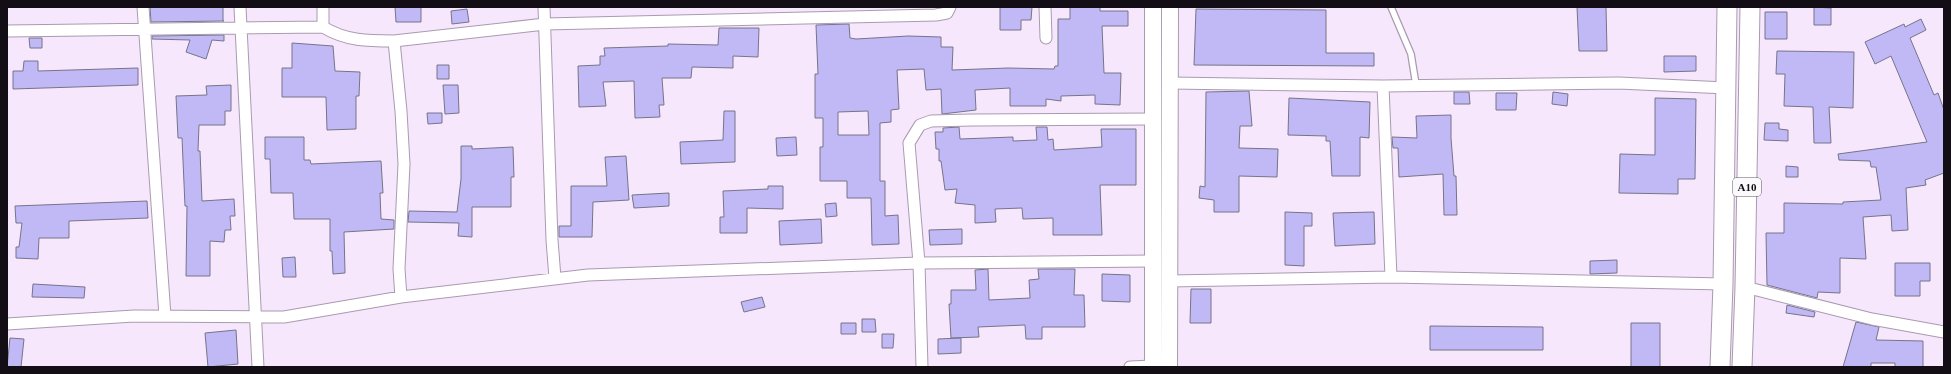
<svg xmlns="http://www.w3.org/2000/svg" width="1951" height="374" viewBox="0 0 1951 374" font-family="Georgia,serif">
<style>
.building{fill:#c0b9f6;stroke:#76748a;fill-rule:evenodd}
.lines{fill:none;stroke-linecap:round;stroke-linejoin:round}
.service-casing{stroke:#a99baf;stroke-width:8}
.minor-casing{stroke:#a99baf;stroke-width:13}
.secondary-casing{stroke:#a99baf;stroke-width:18}
.trunk-casing{stroke:#a99baf;stroke-width:21}
.service{stroke:#fff;stroke-width:5.5}
.minor{stroke:#fff;stroke-width:11}
.secondary{stroke:#fff;stroke-width:16}
.trunk{stroke:#fff;stroke-width:19}
.labels{text-anchor:middle;stroke-width:4;stroke-linejoin:round;paint-order:stroke}
.shield{fill:#fcf9fd;stroke:#59545b;stroke-width:1}
.shield-label{font-size:11px;font-weight:bold;fill:#130e15}
</style>
<rect width="100%" height="100%" fill="#f6e7fc"/>
<path class="building" d="M150,7H223V21H224L151,22Z
M395,7H421V22H396Z
M1000,7H1032L1031,20H1021V30H1000Z
M1070,7H1100V11H1128V26H1102L1104,73H1121L1120,105L1095,104V95L1061,96V101L1046,99V106H1010V88L975,90L976,110L942,114L941,89L926,90L924,69L897,70L899,109L891,110V122L880,123V181H885V216L898,215L899,244L872,245L871,198H847V181H820V147H823V118H815V74H818L816,25L849,24L850,38L856,39L908,36L941,37V47H953L952,70L1008,68L1054,69L1055,66H1058V19H1070ZM868,111L869,135H838V112Z
M1577,7H1606L1607,51H1579Z
M1814,7L1831,8V25H1814Z
M467,9L469,22L452,24L451,11Z
M1196,9L1326,10V53H1374V66L1194,65Z
M1765,12H1787V39H1765Z
M1921,19L1926,30L1910,38L1934,95L1938,93L1944,110V173L1925,180L1926,185L1906,188L1908,230L1892,231L1891,215L1863,217L1866,259L1840,258V293L1818,292L1817,298L1767,285L1766,233H1784V203L1843,204V202L1881,200L1876,167H1871L1870,161L1839,160L1838,154L1927,142L1891,56L1875,64L1865,42L1904,24L1905,27Z
M719,28H759L758,57L733,56V68L692,67L691,78H662L664,105H659L660,117L635,118L634,81L603,82L606,106L579,107L578,66L600,65V56H605L604,48L668,46V44L718,45Z
M224,35V41L212,40L206,59L186,52L190,40L152,39V36Z
M29,38H42V48H30Z
M292,43L333,46L335,71L360,72L359,96H356V129L327,130L326,97H282V68H292Z
M1777,51L1854,52L1853,108L1829,107L1831,143H1814L1813,107L1784,106L1785,74H1776Z
M1664,56H1696V71L1664,72Z
M24,61H38V71L138,68V85L13,89V71H23Z
M437,65H449V79H437Z
M231,85V111H225V125H199L198,151H200L202,201L234,199L235,216H230L231,230H225L224,242L210,241V276H186L187,206H185L182,138H178L176,96L207,95L206,86Z
M443,85H458L459,113L445,114Z
M1249,91L1252,126H1240L1239,148L1278,149L1277,177L1239,176V212H1214V200L1199,198L1200,186L1205,187L1206,92Z
M1454,92H1469L1470,104H1454Z
M1553,92L1568,94L1567,106L1552,104Z
M1496,93H1517L1516,110H1496Z
M1289,98L1370,102L1369,138L1360,137V176H1332L1330,141H1326V136L1288,135Z
M1655,98L1696,99L1695,179H1678V194L1619,193L1620,154L1655,155Z
M724,111H735V162L681,164L680,142L723,140Z
M427,113H442V123L428,124Z
M1451,115V138L1454,176H1456L1457,215H1444L1443,174L1399,177L1398,148H1393L1392,137L1417,138L1416,116Z
M1765,123H1779V129L1788,130V141L1764,140Z
M959,127L960,139L1013,137V141L1037,140L1036,127H1047L1048,140L1053,139L1054,150L1102,147L1101,129H1136V185H1100L1102,235H1053V218L1023,219L1022,208L995,209L996,222L975,223V205L955,203L957,189L945,190L941,161H939V149H936L935,132H943V128Z
M265,137H304V160H310L311,164L381,161L383,193H380L381,219L394,220V229L344,232L345,273L333,274L332,251H330V219H294L293,193H271L270,159H265Z
M796,137L797,155L777,156L776,138Z
M461,146H472V149L513,147L514,177H511V207H472V237L458,236L459,223L408,222L409,211L457,212L461,179Z
M626,156L629,200L593,202L592,237H559V226H571V186H607L605,157Z
M1786,166L1798,167V177H1786Z
M768,186H783V209L747,208V233H720V217H724L723,191L768,189Z
M669,193V206L634,208L632,195Z
M147,201L148,218L69,221V238H39L38,259L16,258V247H19L22,223H16L15,206Z
M836,203L837,216L826,217L825,204Z
M1285,212L1312,213V226H1304V266L1285,265Z
M1374,212L1375,244L1335,246L1333,213Z
M821,219L822,243L780,245L779,221Z
M962,229V244L930,245L929,230Z
M295,257L296,277H283L282,258Z
M1617,260V273L1590,274V261Z
M1895,263H1930V281H1920V296H1895Z
M988,269L989,300L1030,298L1029,280L1039,279L1038,269H1075L1074,295H1084L1085,327H1042V339H1026L1025,325L978,327L979,337L951,338L949,304H951V290H976L975,270Z
M1102,274L1130,275V302L1102,301Z
M33,284L85,287L84,298L32,297Z
M1191,289H1211V323H1190Z
M762,297L765,307L744,312L741,302Z
M1787,305L1815,312L1814,317L1786,313Z
M862,319H875L876,332H862Z
M1856,322L1879,327L1876,340L1923,341V367H1895V363H1871V367H1843Z
M841,323H856V334H841Z
M1631,323H1660V367H1631Z
M1430,326L1543,327V350H1430Z
M236,330L238,364L208,367L205,333Z
M882,334H894L893,348H882Z
M10,338L24,339L21,367H7Z
M961,338V353L938,354V339Z"/>
<g class="lines">
<g class="service-casing">
<path id="service" d="M1391,7L1411,54L1416,85"/>
</g>
<g class="minor-casing">
<path id="minor" d="M143,7L165,316
M240,7L258,367
M323,7V27
M544,7L552,240L555,278
M1045,7L1046,38
M7,31L323,27C346,41 368,41 394,41L545,24L936,15L947,13L950,7
M394,41L401,111L404,164L399,269L401,297
M1170,83L1383,86L1619,83L1726,88
M1383,86L1391,277
M1168,281L1391,277L1723,284
M1745,287L1872,319L1944,332
M7,324L134,316L284,317L401,297L588,275L919,263L1153,261
M922,367L919,263L909,143L920,125L931,121L972,120L1153,119
M1130,367L1153,366"/>
</g>
<g class="secondary-casing">
<path id="secondary" d="M1153,367V7
M1169,367L1170,7"/>
</g>
<g class="trunk-casing">
<path id="trunk" d="M1720,367L1723,284L1727,7
M1742,367L1745,287L1750,7"/>
</g>
<use href="#service" class="service"/>
<use href="#minor" class="minor"/>
<use href="#secondary" class="secondary"/>
<use href="#trunk" class="trunk"/>
</g>
<g class="labels">
<rect class="shield" x="1733" y="178" width="28" height="18" rx="3"/>
<g class="shield-label">
<text x="1747" y="191">A10</text>
</g>
</g>
<rect width="1951" height="374" fill="none" stroke="#130e15" stroke-width="16"/>
</svg>
